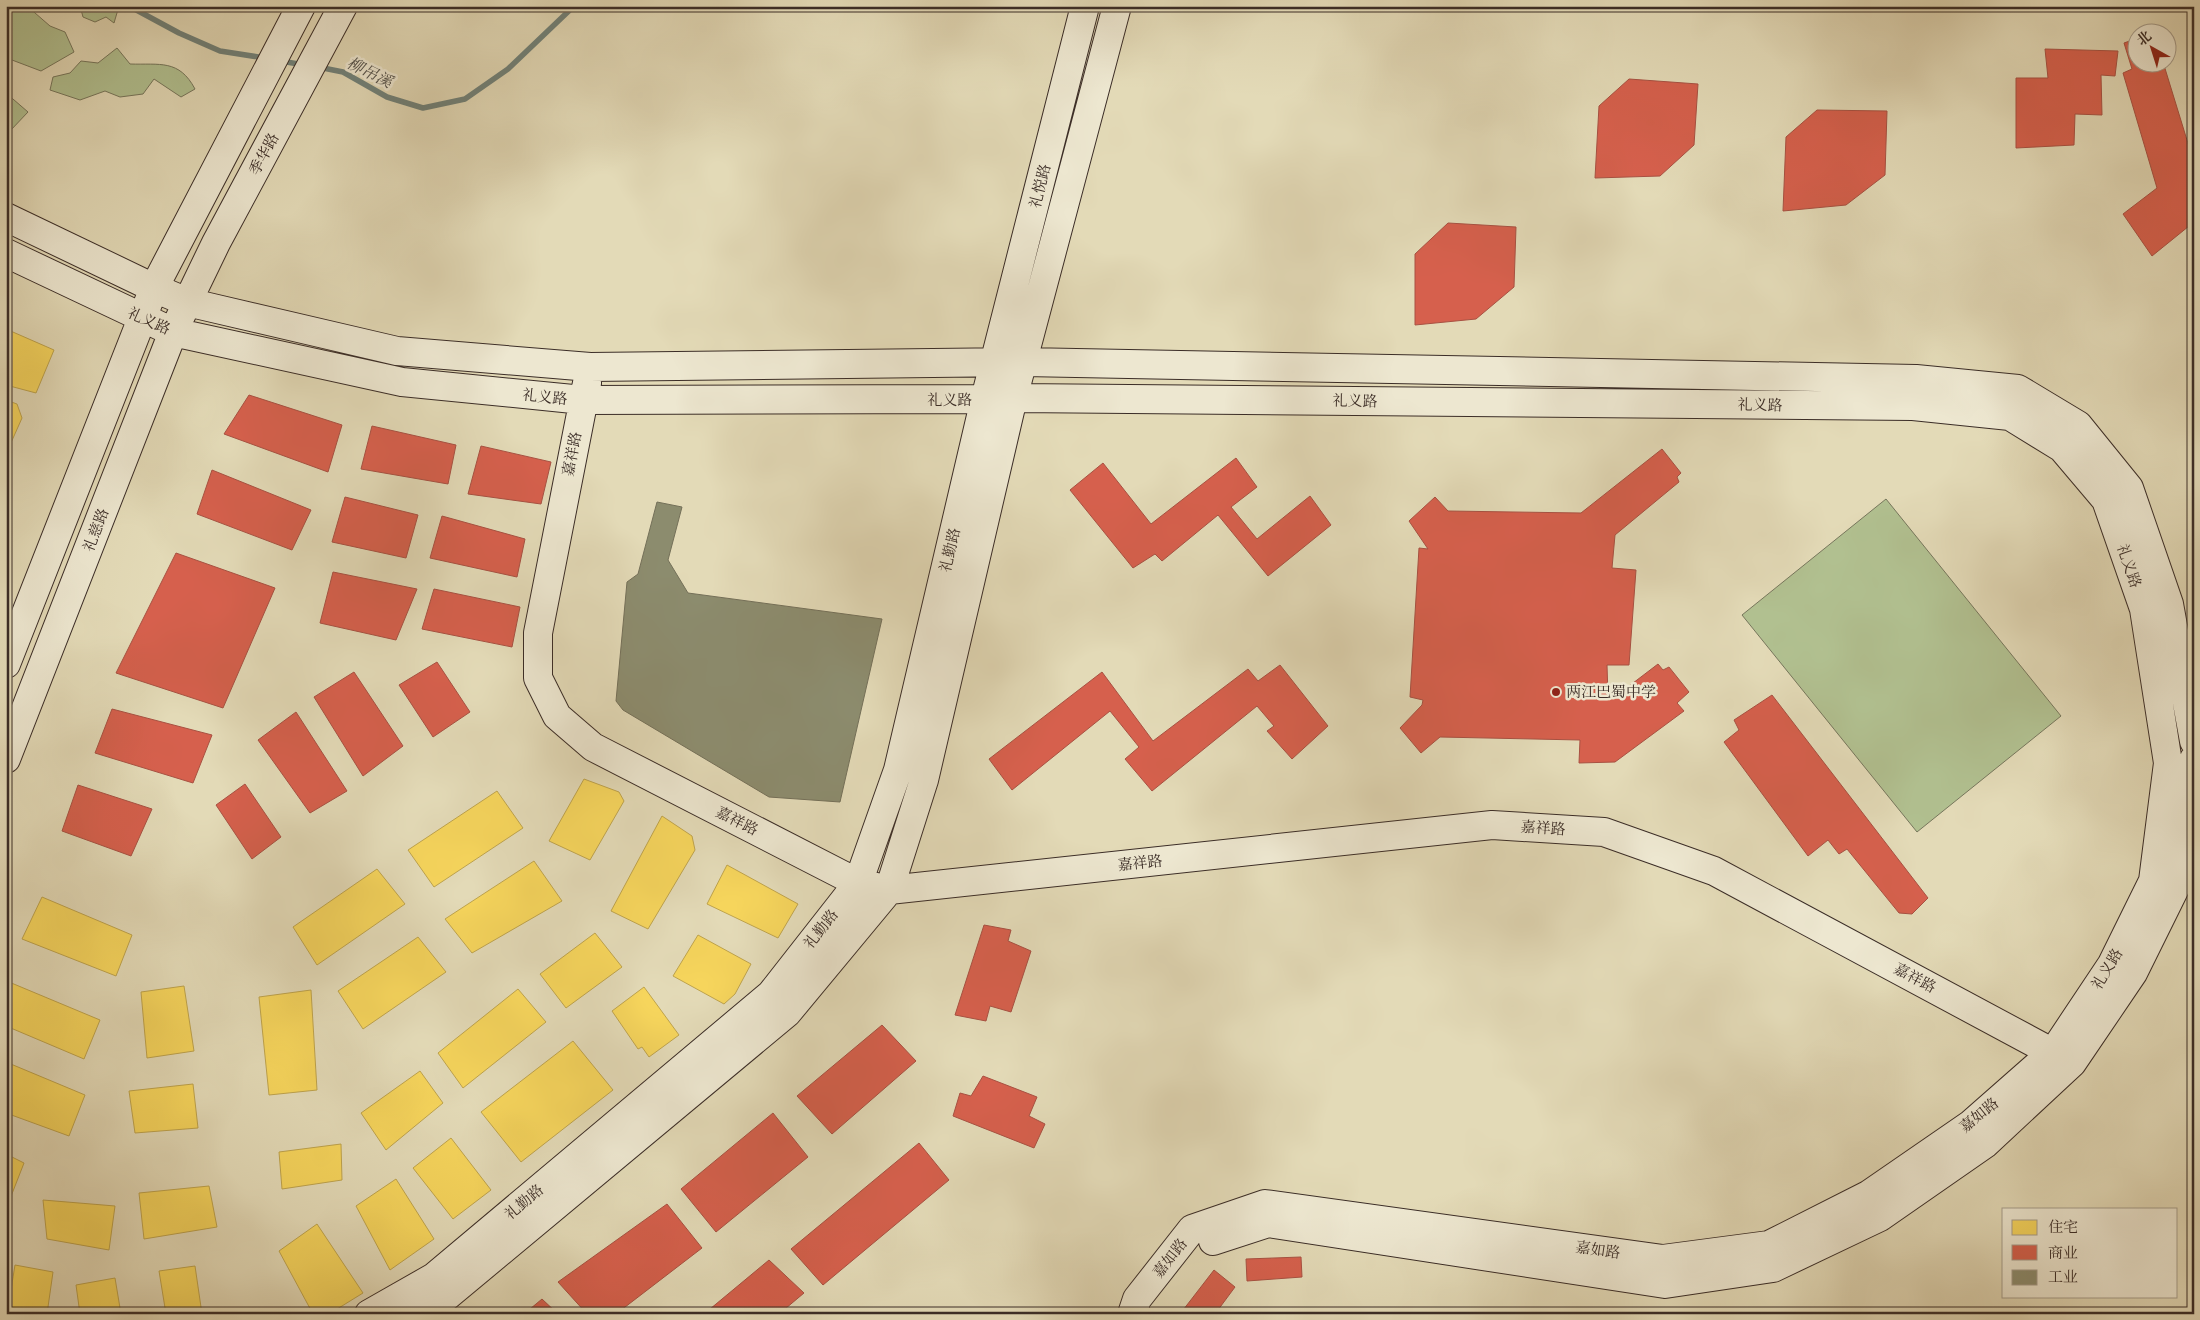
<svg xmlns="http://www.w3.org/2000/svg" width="2200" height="1320" viewBox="0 0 2200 1320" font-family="'Libre Bodoni','Noto Serif SC',serif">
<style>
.green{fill:#b1c090;stroke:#76765c}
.homes{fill:#f6d55c;stroke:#bea34c}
.shops{fill:#d6604d;stroke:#a85142}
.industry{fill:#8c8c6e;stroke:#747059}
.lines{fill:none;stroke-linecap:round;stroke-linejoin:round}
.stream{stroke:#71827a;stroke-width:5.5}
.secondary-casing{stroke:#3b2d27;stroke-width:30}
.secondary{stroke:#ede7d0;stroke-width:28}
.poi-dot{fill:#8f2418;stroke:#ede7d0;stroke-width:2}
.labels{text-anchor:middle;stroke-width:5;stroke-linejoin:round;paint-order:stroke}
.street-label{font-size:15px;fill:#3b2d27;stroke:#ede7d0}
.poi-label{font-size:15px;fill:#3b2d27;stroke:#ede7d0;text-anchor:start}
.water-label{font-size:16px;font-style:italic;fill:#52504a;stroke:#ede7d0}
</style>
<rect width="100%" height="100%" fill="#e3dab7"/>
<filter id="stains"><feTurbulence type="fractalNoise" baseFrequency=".004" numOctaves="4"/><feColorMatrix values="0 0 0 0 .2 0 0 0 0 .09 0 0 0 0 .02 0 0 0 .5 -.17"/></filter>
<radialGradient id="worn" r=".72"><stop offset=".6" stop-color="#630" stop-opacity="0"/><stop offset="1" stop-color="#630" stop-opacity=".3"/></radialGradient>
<path class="green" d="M6,6H27L50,26L65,32L74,52L41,71L12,60L6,63Z
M80,6H119L114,23L106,17L95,22L83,17Z
M117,48L130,64C160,65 179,59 195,89L181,97L154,79L143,94L120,97L105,91L80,100L50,90L53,77L70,73L81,61L98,63Z
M6,93L28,112L10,131L6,127Z
M1886,499L2061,716L1917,832L1742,615Z"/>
<path class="homes" d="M6,329L54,350L36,393L6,385Z
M6,400L17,404L22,418L6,454Z
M584,779L619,792L624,801L590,860L549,841Z
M497,791L523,828L434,887L408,850Z
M662,816L692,836L695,850L648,929L611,911Z
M534,861L562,901L472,953L445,919Z
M727,865L798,904L778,938L707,904Z
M377,869L405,904L317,965L293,927Z
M42,897L132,935L116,976L22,939Z
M595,933L622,967L566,1008L540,974Z
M698,935L751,964L735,994L724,1004L673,976Z
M418,937L446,972L363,1029L338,991Z
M9,982L100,1020L84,1059L6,1026V987Z
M184,986L194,1051L147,1058L141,992Z
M644,987L679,1035L649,1057L642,1047L638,1049L612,1011Z
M518,989L546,1022L463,1088L438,1053Z
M311,990L317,1090L269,1095L259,997Z
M573,1041L613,1090L521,1162L481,1112Z
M6,1062L85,1095L69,1136L6,1113Z
M420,1071L443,1103L386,1150L361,1113Z
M193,1084L198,1128L135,1133L129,1091Z
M451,1138L491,1190L453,1219L413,1168Z
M341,1144L342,1180L282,1189L279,1152Z
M6,1154L24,1163L8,1204L6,1203Z
M396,1179L434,1239L390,1270L356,1206Z
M209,1186L217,1227L144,1239L139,1193Z
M43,1200L115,1206L109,1250L47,1239Z
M317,1224L363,1293L329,1314H313L279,1251Z
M15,1265L53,1272L47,1314H7Z
M195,1266L202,1314H166L159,1271Z
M115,1278L121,1314H80L76,1285Z"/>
<path class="shops" d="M2138,38V62H2163L2194,163V222L2152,256L2123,214L2157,188L2123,73L2132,69L2124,43Z
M2045,49L2118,51L2115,76L2101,75L2102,115L2075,114L2074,145L2016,148V78H2048Z
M1629,79L1698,84L1694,145L1660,176L1595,178L1599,106Z
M1817,110L1887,111L1885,175L1846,205L1783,211L1786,137Z
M1448,223L1516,227L1514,287L1476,319L1415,325V254Z
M249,395L342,425L328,472L224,434Z
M372,426L456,445L448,484L361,469Z
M481,446L551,462L541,504L468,494Z
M1662,449L1681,473L1677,477L1679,482L1615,535L1612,568L1636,570L1629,665H1607L1608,696H1616L1658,664L1663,670L1669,667L1689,692L1677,703L1684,711L1615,762L1579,763L1580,740L1440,737L1421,753L1400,728L1422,705L1423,700L1410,697L1419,548L1428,549L1409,521L1435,497L1448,511L1581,513Z
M1236,458L1257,487L1231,507L1257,539L1310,496L1331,525L1268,576L1218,515L1162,561L1155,554L1133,568L1070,490L1103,463L1151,524Z
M212,470L311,510L292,550L197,514Z
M345,497L418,515L406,558L332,542Z
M442,516L525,539L517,577L430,558Z
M176,553L275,588L223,708L116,673Z
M333,572L417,589L396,640L320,623Z
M434,589L520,607L512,647L422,629Z
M437,662L470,712L433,737L399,685Z
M1280,665L1328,726L1292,759L1267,731L1274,726L1257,706L1152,791L1125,759L1139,747L1110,711L1012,790L989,759L1102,672L1153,741L1248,669L1258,681Z
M354,672L403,746L363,776L314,697Z
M1772,695L1928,898L1912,914L1899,913L1847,849L1839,854L1828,840L1808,856L1724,742L1739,730L1734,720Z
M112,709L212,735L193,783L95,753Z
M296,712L347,791L310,813L258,740Z
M245,784L281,837L252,859L216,805Z
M78,785L152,809L131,856L62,831Z
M984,925L1011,930L1008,941L1031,951L1011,1012L990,1006L986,1021L955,1015Z
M882,1025L916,1061L832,1134L797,1096Z
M983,1076L1037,1097L1029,1116L1045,1124L1034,1148L953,1116L960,1093L971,1096Z
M773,1113L808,1157L716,1232L681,1189Z
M919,1143L949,1180L823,1285L791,1249Z
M667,1204L702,1248L616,1314H587L558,1282Z
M1301,1257L1302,1277L1247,1281L1246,1259Z
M769,1260L804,1293L779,1314H704Z
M1214,1270L1235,1287L1215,1314H1180Z
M542,1299L558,1314H524Z"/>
<path class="industry" d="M657,502L682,507L668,560L688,593L882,619L840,802L769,797L623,710L616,701L627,582L638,574Z"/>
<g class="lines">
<path class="stream" d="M129,6L179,33L220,51L265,58
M281,61L304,65
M318,67L343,72L387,97L423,108L465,99L508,69L574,6"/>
<g class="secondary-casing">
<path id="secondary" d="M6,217L154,288L187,302L397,351L590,367L1024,362L1916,379L2018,389L2078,425L2129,488L2169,604L2194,741
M6,253L173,332L402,382L583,400L985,399L1013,398L1913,406L2010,416L2062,448L2106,500L2144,609L2168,763L2153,881L2112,964L2054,1051L1971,1124L1868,1195L1769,1245L1663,1259L1265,1204L1192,1229L1137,1299L1132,1314
M587,383L538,633V678L557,716L593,747L858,883L889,890L1492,825L1604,832L1714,871L2072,1063
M6,664L154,288L301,6
M6,759L173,332L216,243L343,6
M1213,1241L1268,1223L1665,1284L1773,1268L1880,1217L1985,1144L2072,1063L2133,973L2180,878L2194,759
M369,1314L434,1277L771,994L858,883L898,770L985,399L1085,6
M417,1314L447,1296L787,1013L889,890L924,780L1013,398L1117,6"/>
</g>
<use href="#secondary" class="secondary"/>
</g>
<circle class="poi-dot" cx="1556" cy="692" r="5"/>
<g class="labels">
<g class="street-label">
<text transform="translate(264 154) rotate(-62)" y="5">季华路</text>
<text transform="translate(1040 186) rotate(-76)" y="5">礼悦路</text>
<text transform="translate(149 321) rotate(24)" y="5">礼义路</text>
<text transform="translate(545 397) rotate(6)" y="5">礼义路</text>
<text x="950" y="405">礼义路</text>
<text transform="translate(1355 401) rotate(1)" y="5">礼义路</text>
<text transform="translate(1760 405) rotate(1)" y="5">礼义路</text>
<text transform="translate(572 454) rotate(-79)" y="5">嘉祥路</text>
<text transform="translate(96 530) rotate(-69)" y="5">礼慈路</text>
<text transform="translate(950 550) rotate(-77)" y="5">礼勤路</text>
<text transform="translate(2129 566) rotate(71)" y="5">礼义路</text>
<text transform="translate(737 821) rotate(27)" y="5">嘉祥路</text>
<text transform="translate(1543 828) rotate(4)" y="5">嘉祥路</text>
<text transform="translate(1140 863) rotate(-6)" y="5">嘉祥路</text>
<text transform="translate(821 929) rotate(-52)" y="5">礼勤路</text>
<text transform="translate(2107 969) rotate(-59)" y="5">礼义路</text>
<text transform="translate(1915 978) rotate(28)" y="5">嘉祥路</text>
<text transform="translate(1979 1115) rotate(-39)" y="5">嘉如路</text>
<text transform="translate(524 1202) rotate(-40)" y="5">礼勤路</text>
<text transform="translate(1598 1250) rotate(8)" y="5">嘉如路</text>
<text transform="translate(1170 1258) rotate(-52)" y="5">嘉如路</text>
</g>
<g class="poi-label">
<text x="1566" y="697">两江巴蜀中学</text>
</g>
<g class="water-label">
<text transform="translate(370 72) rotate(26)" y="6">柳吊溪</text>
</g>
</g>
<rect width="2200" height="1320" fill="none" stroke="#e3dab7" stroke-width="25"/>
<rect x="8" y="8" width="2185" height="1305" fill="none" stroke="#3b2d27" stroke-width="2.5"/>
<rect x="12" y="12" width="2175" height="1295" fill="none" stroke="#3b2d27"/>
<rect x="2002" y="1208" width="175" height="90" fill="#ede7d0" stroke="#a69d8c"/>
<rect x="2012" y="1220" width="25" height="15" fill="#f6d55c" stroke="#a69d8c"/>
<text x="2048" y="1232" font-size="15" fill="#3b2d27">住宅</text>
<rect x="2012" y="1245" width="25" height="15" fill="#d6604d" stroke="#a69d8c"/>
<text x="2048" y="1258" font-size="15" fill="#3b2d27">商业</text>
<rect x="2012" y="1270" width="25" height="15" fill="#8c8c6e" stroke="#a69d8c"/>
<text x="2048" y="1282" font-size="15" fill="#3b2d27">工业</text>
<g transform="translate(2152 48) rotate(321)"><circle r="24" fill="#ede7d0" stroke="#a69d8c"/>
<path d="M0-4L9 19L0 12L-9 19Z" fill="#8f2418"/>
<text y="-8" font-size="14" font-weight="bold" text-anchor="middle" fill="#3b2d27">北</text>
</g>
<rect width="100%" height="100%" filter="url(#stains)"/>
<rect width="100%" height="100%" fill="url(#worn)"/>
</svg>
